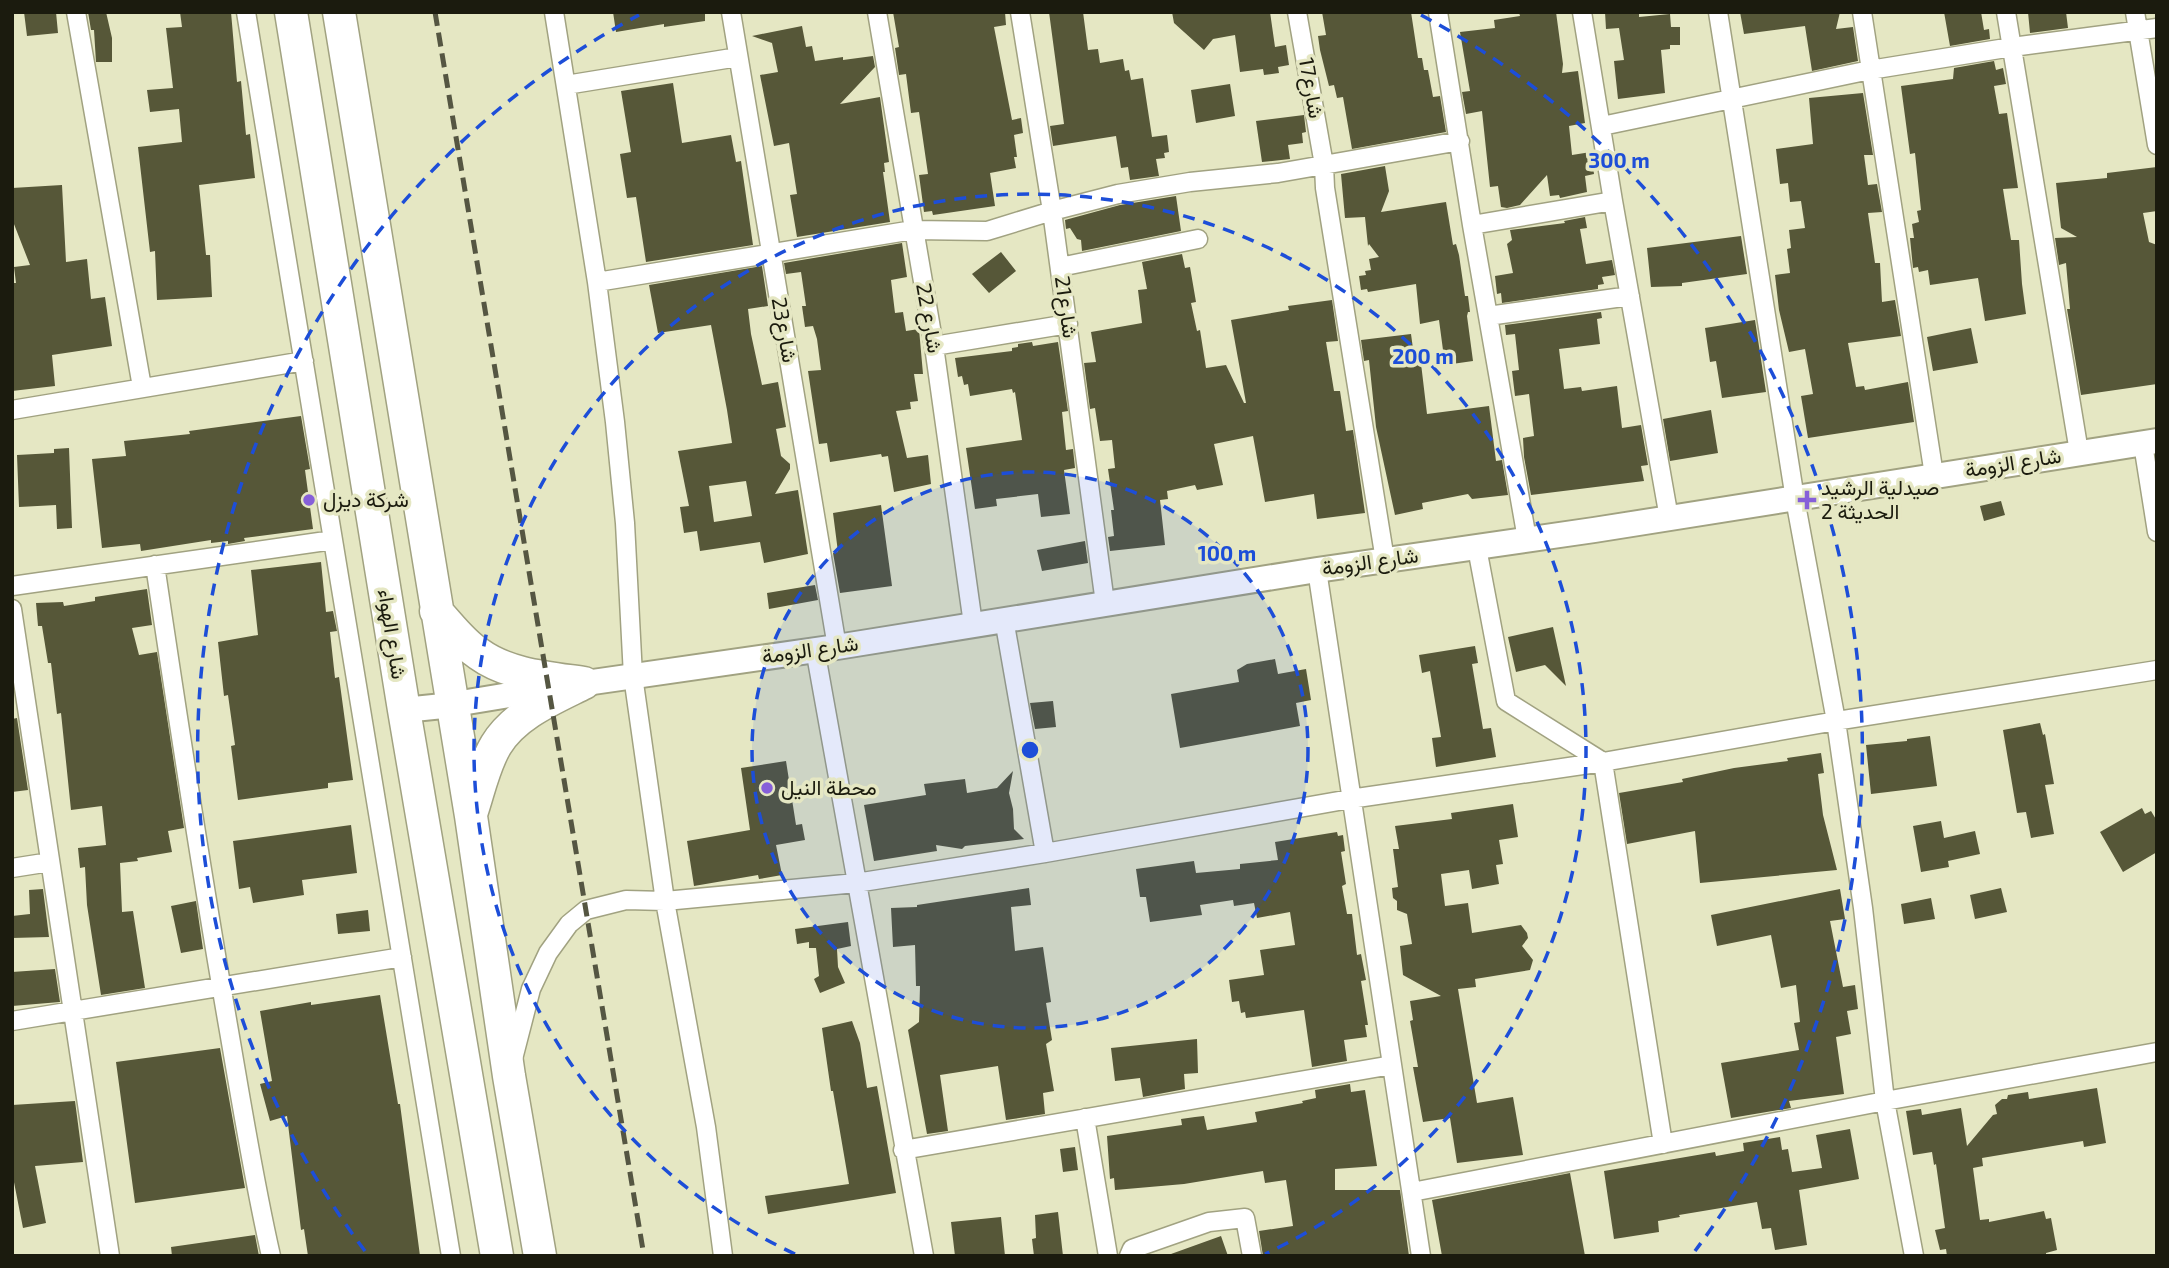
<svg xmlns="http://www.w3.org/2000/svg" width="2169" height="1268" viewBox="0 0 2169 1268" font-family="'Exo 2',Vazirmatn,sans-serif">
<style>
.building{fill:#565738;fill-rule:evenodd}
.lines{fill:none;stroke-linecap:round;stroke-linejoin:round}
.street-casing{stroke:#a1a281;stroke-width:21}
.secondary-casing{stroke:#a1a281;stroke-width:28}
.highway-casing{stroke:#a1a281;stroke-width:35}
.street{stroke:#fff;stroke-width:18}
.secondary{stroke:#fff;stroke-width:24}
.highway{stroke:#fff;stroke-width:32}
.rail{stroke:#555642;stroke-width:5;stroke-dasharray:14 7;stroke-linecap:butt}
.ring{fill:none;stroke:#1d4ed8;stroke-width:3.5;stroke-dasharray:12 9}
.poi-dot{fill:#865fd9;stroke:#e5e7c3;stroke-width:2.5}
.labels{text-anchor:middle;stroke-width:7;stroke-linejoin:round;paint-order:stroke}
.street-label{font-size:21px;fill:#1b1b0e;stroke:#e5e7c3}
.poi-label{font-size:21px;fill:#1b1b0e;stroke:#e5e7c3;text-anchor:start}
.centre{fill:#1d4ed8;stroke:#e5e7c3;stroke-width:3.5}
.ring-label{font-size:21px;text-anchor:middle;font-weight:bold;fill:#1d4ed8;stroke:#e5e7c3;stroke-width:7;stroke-linejoin:round;paint-order:stroke}
</style>
<rect width="100%" height="100%" fill="#e5e7c3"/>
<path class="building" d="M24,12H56L58,33L27,36Z
M88,12H106L112,38V62H96L94,30H91Z
M180,12H231L237,82L241,81L246,135L250,134L255,178L199,185L206,255H210L212,297L157,300L155,251L150,252L138,147L182,142L179,109L150,112L147,90L173,88L166,28L182,27Z
M613,12H705V21L664,27V24L616,32Z
M893,12H1005L1006,25L994,27L1012,120L1021,118L1023,133L1014,135L1017,157H1014L1016,168L990,173L995,206L933,215L932,211L924,212L919,175L928,174L919,112L911,113L906,74L899,75L895,48L899,47Z
M1049,12H1083L1088,50L1098,49L1100,63L1123,59L1125,71L1129,70L1131,80L1143,78L1152,137L1167,135L1169,152L1164,153L1165,158L1156,159L1159,176L1130,180L1128,167L1121,168L1116,136L1053,146L1050,126L1064,124Z
M1172,12H1270L1275,47L1286,45L1289,65L1278,67L1279,73L1264,75L1263,69L1240,72L1235,35L1213,39L1204,50L1174,23Z
M1322,12H1411L1418,58H1422L1424,70H1428L1433,97L1440,96L1446,132L1352,149L1343,97L1337,98L1334,85L1329,86L1320,50L1318,36L1326,35Z
M1519,12H1556L1563,64L1562,73L1578,71L1585,123L1569,126L1572,155L1591,152L1594,174L1585,176L1587,192L1560,198L1559,195L1550,196L1547,175L1520,205L1507,208L1501,207L1498,186L1490,187L1482,111L1466,114L1462,92L1470,91L1460,32L1495,28L1494,20L1520,16Z
M1605,12H1639V17L1670,14L1671,27H1680V45H1670V49L1661,50L1665,93L1618,99L1614,61L1624,60L1619,28L1606,29Z
M1740,12H1840L1836,29L1853,27L1858,61L1812,71L1805,26L1744,34Z
M1944,12H1981L1984,30L1989,29L1990,39L1950,46Z
M2028,12H2066L2068,28L2030,33Z
M802,26L806,47L812,46L815,61L843,57V60L873,56L875,67L840,104L880,97L889,162L884,163L885,172H883L890,222L797,237L790,195L797,194L789,143L774,146L760,75L778,72L772,43L752,36Z
M1994,61L1996,70L2003,68L2006,84L1994,86L1999,114L2007,113L2018,188L2003,189L2011,240H2019L2022,284L2026,314L1985,321L1978,278L1930,285L1928,270L1919,272L1918,267L1913,268L1910,238H1914L1912,224L1919,222L1917,211L1921,210L1915,153L1910,154L1901,86L1953,79L1954,68Z
M673,83L682,143L731,135L736,162L741,161L753,245L646,262L636,197L627,198L620,154L631,152L621,91Z
M1230,84L1235,116L1196,123L1191,90Z
M1863,93L1873,155H1864L1868,185L1877,184L1882,212L1868,213L1875,263H1880L1882,302L1895,300L1901,336L1848,343L1856,387L1864,386L1865,390L1908,382L1914,422L1808,438L1801,396L1813,394L1805,349L1789,352L1779,310L1775,275L1790,273L1787,249L1791,248L1789,230L1805,228L1801,201L1790,202L1788,183L1780,184L1776,149L1813,144L1809,98Z
M1304,115L1306,132L1302,133L1303,143L1288,145L1290,159L1262,162L1256,121Z
M1385,166L1389,191L1381,212L1446,202L1453,245L1456,244L1459,255L1465,296H1468L1470,312H1468L1467,316L1473,361L1445,365L1439,320L1420,324L1416,284L1368,292L1367,289L1361,290L1359,276L1366,275L1365,271L1371,270L1369,259L1379,257L1369,244L1368,246L1365,217L1345,218L1341,174Z
M2157,167V211L2143,213L2149,242L2157,245V384L2081,395L2067,309H2070L2066,263L2059,265L2055,238L2077,237L2061,228L2056,183L2107,178V173Z
M62,185L66,262L87,259L91,299L105,297L112,346L52,355L55,386L12,391V283H16L14,267L30,265L12,219V188Z
M1176,196L1181,231L1082,251L1081,240L1077,239L1070,228L1066,229L1065,220L1120,205Z
M1585,217L1587,228L1580,229L1586,264L1612,260L1615,275L1602,277L1604,284L1598,285V289L1502,303L1501,293L1497,294L1495,276L1513,273L1507,244L1512,240L1510,230L1565,223L1564,221Z
M1741,236L1747,274L1682,283V286L1651,287L1647,248Z
M902,243L907,277L891,280L895,313L903,312L906,331L919,329L923,374H914L918,401L910,402L911,409L896,411L907,458L928,455L931,484L894,492L888,456L882,457L881,454L830,462L827,443L819,444L808,371L821,370L817,339L813,326L805,327L802,306H806L801,272L786,274L784,263Z
M1001,252L1016,271L989,293L972,274Z
M1182,254L1185,268L1190,267L1196,302L1191,303L1197,331L1200,330L1206,368L1226,365L1244,403H1246L1231,320L1289,310L1288,306L1332,300L1338,341L1326,342L1334,391H1340L1346,431L1353,430L1365,513L1317,519L1314,494L1265,502L1253,436L1214,444L1223,485L1197,490L1195,485L1167,491L1168,499L1160,500L1165,545L1110,551L1108,537L1114,536L1111,510H1114L1108,469L1115,468L1112,440L1100,441L1095,408L1090,409L1084,363L1096,362L1091,332L1142,323L1138,290L1147,289L1142,262Z
M762,266L768,306L748,309L751,334L762,385L778,382L786,427L776,429L781,456L790,464V469L775,494L798,490L808,554L764,563L760,542L700,551L697,531L684,533L680,507L689,506L678,451L732,443L727,410L711,325L658,333L649,285ZM746,481L752,516L714,522L709,486Z
M1601,312L1602,318L1597,319L1600,344L1559,349L1564,389L1581,387L1582,391L1617,386L1622,428L1641,425L1648,465L1641,466L1644,481L1531,495L1524,457L1523,438L1534,436L1529,394L1515,396L1512,371L1519,370L1515,334L1506,335L1505,325Z
M1755,320L1766,392L1722,398L1716,361L1710,362L1705,328Z
M1971,328L1978,363L1933,371L1927,337Z
M1411,334L1414,356L1420,355L1427,414L1489,406L1496,461L1502,460L1508,495L1472,499L1468,494L1422,503L1423,509L1395,515L1376,427L1369,360L1364,361L1361,340Z
M1032,342L1033,346L1058,342L1068,411L1062,412L1066,450L1073,449L1075,468L1064,470L1070,514L1041,517L1038,494L996,499L997,506L975,509L966,448L1022,440L1015,392L1013,393L1012,389L970,396L968,384L964,385L962,376L958,377L955,358L1012,351V348L1018,347V344Z
M1711,410L1718,453L1670,461L1663,419Z
M301,416L310,469L305,470L313,529L244,538L245,541L228,544V541L211,543V540L141,551L140,544L102,548L92,459L126,456L124,441L190,434L189,431Z
M69,448L72,528L57,529L56,505L19,507L17,455L54,453V449Z
M2001,501L2005,515L1984,521L1980,506Z
M881,505L892,586L840,593L833,553L838,552L833,513Z
M1085,541L1088,563L1042,571L1037,550Z
M321,562L326,612L333,611L337,631L330,632L335,678L339,677L353,780L328,783V788L238,800L231,746L235,745L228,695L224,696L218,642L258,635L251,570Z
M815,585L818,600L769,609L767,593Z
M147,589L152,625L132,628L139,655L157,652L184,828L168,831L172,852L137,858L138,861L120,863L122,912L133,911L145,988L101,995L87,905L85,867L80,868L78,848L106,845L102,806L71,810L61,713L57,714L51,663H48L42,626H38L36,603L63,602L64,606L95,601V597Z
M1553,627L1566,686L1545,665L1516,672L1508,637Z
M1475,646L1478,663L1472,664L1483,729L1491,728L1496,757L1436,767L1432,738L1441,737L1430,671L1422,673L1419,655Z
M1275,659L1278,674L1306,669L1311,700L1296,703L1300,726L1180,748L1171,694L1239,682L1237,670L1247,664Z
M1053,701L1056,727L1035,729L1030,703Z
M17,718L28,790L12,792V719Z
M2040,723L2043,735L2045,734L2054,784L2045,785L2054,834L2031,838L2026,812L2017,813L2003,730Z
M1930,736L1937,786L1871,794L1866,745L1907,741V739Z
M1821,753L1824,773L1818,774L1823,815L1837,870L1700,883L1695,831L1627,844L1619,793L1683,782L1682,779L1734,768L1788,761L1787,758Z
M786,761L796,825L802,824L805,840L776,845L782,875L759,879L758,875L694,886L687,841L750,830L741,768Z
M1013,771L1009,793L1013,809L1014,829L1024,839L965,846L962,849L936,845L937,851L874,861L864,805L926,795L924,784L965,779L967,793L997,788Z
M1513,804L1518,837L1499,840L1503,864L1496,865L1499,884L1472,889L1469,870L1441,874L1445,906L1468,903L1472,933L1521,925L1527,933L1528,938L1522,946L1533,960L1530,970L1475,979L1476,987L1458,989L1477,1103L1513,1097L1523,1155L1457,1163L1450,1118L1423,1122L1413,1067H1418L1410,1021L1413,1020L1410,1001L1441,996L1403,975L1400,946L1412,944L1407,914L1397,910V901L1393,898L1392,888L1398,887L1393,849H1399L1395,826L1452,819L1451,813Z
M2142,808L2145,814L2151,811L2157,821V852L2123,872L2100,832Z
M1941,821L1944,838L1975,831L1980,854L1948,861L1949,867L1921,872L1913,826Z
M351,825L357,873L302,880L304,895L253,903L250,887L239,889L233,841Z
M1337,832L1338,836L1343,835L1345,851L1341,852L1346,884L1342,886L1347,914H1352L1357,955L1361,954L1366,980L1361,981L1368,1025H1365L1367,1037L1344,1040L1347,1061L1312,1067L1304,1010L1246,1018L1245,1012L1241,1013L1239,1001L1232,1002L1229,980L1264,975L1260,950L1295,945L1290,912L1257,918L1254,903L1234,906L1233,900L1200,905L1202,915L1150,922L1146,897H1140L1136,869L1194,861L1196,873L1240,869V864L1278,860L1275,842Z
M1029,888L1031,905L1011,907L1015,951L1043,947L1051,1002L1046,1003L1052,1040L1046,1044L1054,1091L1043,1093L1045,1114L1006,1120L998,1066L940,1075L948,1131L927,1134L908,1030L919,1022L920,986H916L915,945L893,947L891,908L917,907V905Z
M2001,888L2007,912L1975,919L1970,895Z
M43,889L49,937L12,938V916L30,914L29,890Z
M1840,889L1845,919L1830,921L1843,987L1855,985L1858,1009L1847,1011L1851,1034L1836,1037L1844,1094L1789,1101L1791,1108L1731,1118L1721,1063L1799,1050L1794,1023L1800,1022L1796,985L1781,988L1771,935L1717,946L1711,915Z
M1931,898L1935,919L1904,924L1901,904Z
M196,901L203,949L181,953L171,906Z
M368,910L370,931L338,934L336,914Z
M848,922L851,946L837,949L838,967L845,983L820,993L814,979L819,976L816,948H809V942L797,944L795,929Z
M55,969L60,1002L12,1006V972Z
M380,995L398,1104H400L420,1256H308L304,1229L301,1230L287,1116L270,1121L260,1084L272,1081L260,1011L311,1002V1005Z
M852,1021L860,1043L867,1088L877,1086L896,1193L768,1214L765,1196L849,1184L833,1091H831L822,1028Z
M1197,1039L1198,1073L1184,1074L1185,1089L1143,1097L1140,1078L1115,1081L1111,1048Z
M220,1048L245,1188L135,1203L116,1062Z
M1350,1084L1351,1092L1365,1090L1377,1166L1335,1169V1190H1400L1409,1256H1263L1259,1231L1293,1226L1286,1180L1265,1183L1263,1171L1184,1184L1115,1190L1114,1178L1110,1179L1107,1136L1182,1125L1181,1119L1195,1117L1204,1116L1207,1130L1257,1122L1255,1112L1303,1103L1302,1101L1316,1098L1315,1090Z
M2097,1088L2106,1143L2084,1147L2083,1141L1982,1158L1983,1166L1973,1168L1980,1220L1989,1219V1222L2044,1211L2046,1219L2051,1218L2057,1250L2046,1253V1256H1947L1946,1249L1940,1250L1935,1230L1945,1228L1936,1164L1934,1165L1932,1152L1913,1155L1906,1111L1921,1109L1922,1115L1961,1108L1967,1146L1993,1115L1997,1114L1995,1105L2002,1099H2007L2008,1095L2028,1092L2029,1099Z
M75,1101L83,1162L35,1166L46,1223L23,1228L12,1172V1105Z
M1850,1129L1859,1179L1799,1190L1807,1245L1775,1250L1771,1228L1762,1229L1757,1202L1679,1215L1680,1217L1658,1221L1659,1232L1614,1239L1604,1171L1715,1152L1716,1156L1744,1151L1743,1143L1780,1137L1782,1150L1788,1149L1792,1172L1822,1168L1816,1135Z
M1075,1147L1078,1170L1063,1172L1060,1149Z
M1570,1173L1585,1256H1442L1432,1200Z
M1058,1212L1063,1256H1034L1032,1239L1036,1238L1035,1215Z
M1001,1217L1005,1256H955L951,1222Z
M255,1235L259,1256H172L171,1247Z
M1221,1236L1228,1256H1171V1254Z"/>
<g class="lines">
<g class="street-casing">
<path id="street" d="M76,12L142,387
M246,12L451,1256
M554,12L597,282L615,422L625,523L633,676L665,901L706,1127L723,1256
M731,12L837,647
M877,12L934,346L973,624
M1020,12L1052,211L1105,603
M1297,12L1324,165L1325,188L1385,560
M1438,12L1472,225L1527,539
M1582,12L1613,201L1669,518
M1718,12L1795,499L1836,721L1863,908L1885,1101L1914,1256
M1862,12L1934,475
M2006,12L2079,452
M2135,12L2157,145
M566,85L738,57
M1602,126L1870,70L2012,47L2157,28
M1472,225L1613,201
M1060,267L1198,239
M597,282L913,230L987,231L1052,211L1118,194L1190,182L1278,173L1460,141
M1488,316L1630,296
M934,346L1068,324
M12,410L304,361
M2143,444L2157,532
M1477,548L1506,701L1603,762L1663,1144
M155,565C178,720 202,876 229,1031C242,1106 254,1182 271,1256
M1317,570L1421,1256
M12,586L333,540
M12,609L110,1256
M1004,619L1045,853
M815,649L924,1256
M12,868L50,862
M12,1021L402,957
M513,1059L531,989L548,953L569,924L586,910L626,900L665,901L856,883L1045,853L1350,799L1603,762L1836,721L2157,670
M1085,1118L1108,1256
M903,1150L1392,1065
M1412,1192L1885,1101L2157,1052
M1129,1256L1132,1249L1209,1222L1245,1218L1252,1256"/>
</g>
<g class="secondary-casing">
<path id="secondary" d="M404,710L443,706L551,688L837,647L1317,570L1594,530L2157,441"/>
</g>
<g class="highway-casing">
<path id="highway" d="M291,12L404,710L497,1256
M339,12L471,816L509,1076L540,1256
M436,611C450,626 462,643 479,654C508,675 549,678 584,683
M472,811C479,790 484,765 496,745C515,714 552,699 584,683"/>
</g>
<use href="#street" class="street"/>
<use href="#secondary" class="secondary"/>
<use href="#highway" class="highway"/>
<path class="rail" d="M435,12L644,1256"/>
</g>
<circle cx="1030" cy="750" r="278" fill="#1d4ed8" fill-opacity=".12"/>
<g class="ring">
<circle cx="1030" cy="750" r="278"/>
<path d="M795 1254A556 556 0 1 1 1265 1254"/>
<path d="M365 1251A833 833 0 0 1 639 15M1421 15A833 833 0 0 1 1695 1251"/>
</g>
<g class="poi-dot">
<circle cx="309" cy="500" r="7"/>
<path d="M1803.5 489.5h7v7h7v7h-7v7h-7v-7h-7v-7h7z"/>
<circle cx="767" cy="788" r="7"/>
</g>
<g class="labels">
<g class="street-label">
<text transform="translate(1311 88) rotate(80)" y="7">شارع17</text>
<text transform="translate(1066 307) rotate(82)" y="7">شارع21</text>
<text transform="translate(929 318) rotate(80)" y="7">شارع 22</text>
<text transform="translate(784 330) rotate(80)" y="7">شارع23</text>
<text transform="translate(2013 463) rotate(-9)" y="7">شارع الزومة</text>
<text transform="translate(1370 562) rotate(-8)" y="7">شارع الزومة</text>
<text transform="translate(392 634) rotate(81)" y="7">شارع الهواء</text>
<text transform="translate(810 650) rotate(-8)" y="7">شارع الزومة</text>
</g>
<g class="poi-label">
<text x="1821" y="495">صيدلية الرشيد<tspan x="1821" dy="24">الحديثة 2</tspan></text>
<text x="323" y="507">شركة ديزل</text>
<text x="781" y="795">محطة النيل</text>
</g>
</g>
<circle cx="1030" cy="750" r="10" class="centre"/>
<g class="ring-label">
<text x="1619" y="168">300 m</text>
<text x="1423" y="364">200 m</text>
<text x="1227" y="561">100 m</text>
</g>
<rect width="2169" height="1268" fill="none" stroke="#1b1b0e" stroke-width="28"/>
</svg>
